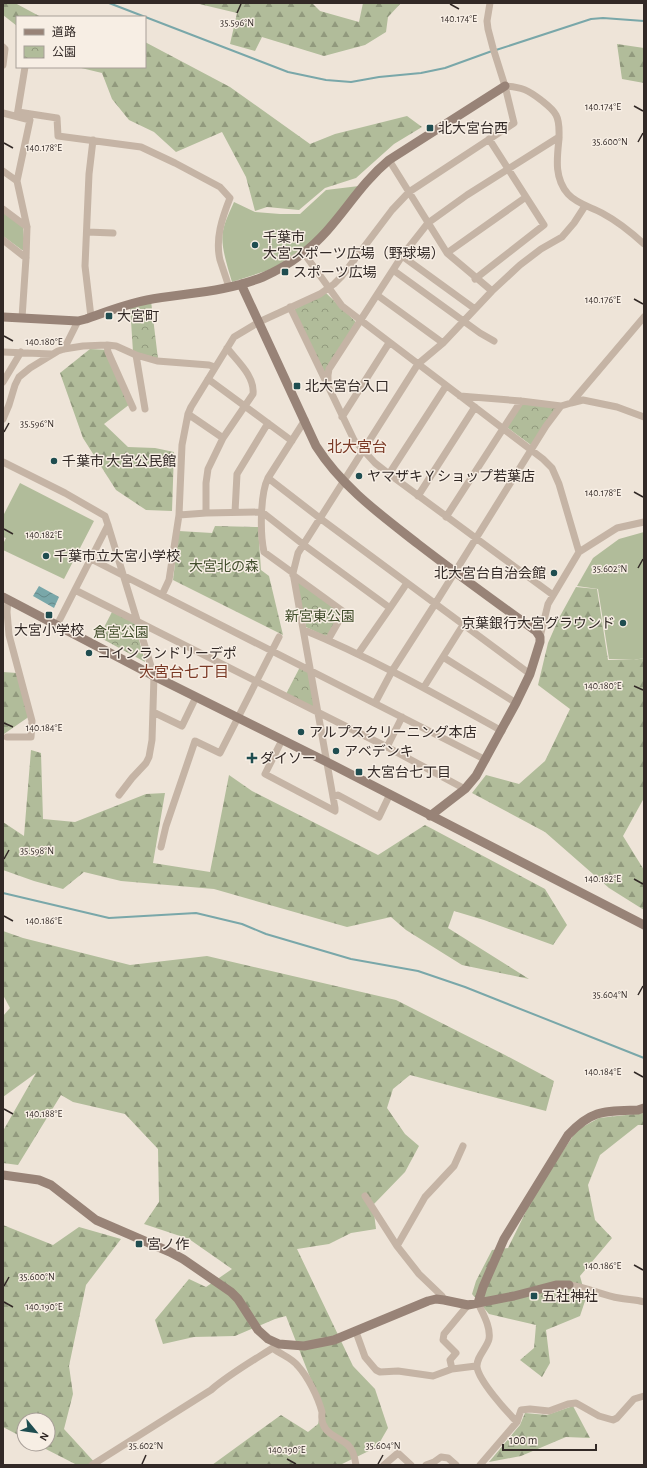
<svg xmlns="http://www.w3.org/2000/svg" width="647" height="1468" viewBox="0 0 647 1468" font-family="'Alegreya Sans','Noto Sans JP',sans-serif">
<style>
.green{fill:#b1bc9a}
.forest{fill:url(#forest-firs)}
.park{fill:url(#park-crowns)}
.water{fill:url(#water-waves)}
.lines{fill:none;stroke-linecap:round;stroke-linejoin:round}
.stream{stroke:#79a7a9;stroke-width:2}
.street{stroke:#c5b4a5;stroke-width:7}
.secondary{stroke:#988377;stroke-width:9}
.ticks{fill:none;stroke:#322926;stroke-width:1.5}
.poi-dot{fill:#1f4d50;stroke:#f7eee4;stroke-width:1.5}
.labels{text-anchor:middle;stroke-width:3;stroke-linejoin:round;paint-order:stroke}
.poi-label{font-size:14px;fill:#322926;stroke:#f7eee4;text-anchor:start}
.park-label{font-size:14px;fill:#424e2c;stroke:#f7eee4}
.neighbourhood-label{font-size:15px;fill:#7a3925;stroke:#f7eee4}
.ticks-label{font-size:10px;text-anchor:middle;fill:#322926;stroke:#f7eee4;stroke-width:3;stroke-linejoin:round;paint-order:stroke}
</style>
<defs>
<pattern id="forest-firs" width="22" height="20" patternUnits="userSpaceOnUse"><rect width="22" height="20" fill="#b1bc9a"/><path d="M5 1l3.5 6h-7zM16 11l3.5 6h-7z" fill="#91997d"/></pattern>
<pattern id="park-crowns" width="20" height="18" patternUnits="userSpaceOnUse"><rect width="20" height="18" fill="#b1bc9a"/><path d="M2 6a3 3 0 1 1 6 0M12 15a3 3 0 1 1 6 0" fill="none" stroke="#91997d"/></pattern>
<pattern id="water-waves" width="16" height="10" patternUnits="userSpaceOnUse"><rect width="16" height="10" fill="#79a7a9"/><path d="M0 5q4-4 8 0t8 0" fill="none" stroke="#648889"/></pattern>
</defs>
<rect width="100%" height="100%" fill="#eee4d8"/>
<path class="green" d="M359,186L315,240L272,269L232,282C228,268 220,245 223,231C225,221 230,211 234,202L255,212L280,214H300L326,190Z
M3,212L23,227L25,250H22L3,236Z
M20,483L94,521L64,579L3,550V544L6,538L3,537V516Z
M644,532V658L634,660L609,659L598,589L577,586L593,558L619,539Z"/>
<path class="forest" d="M3,3H15L41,17H17V26L3,15Z
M195,3H312L320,11L359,22L363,3H401L388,17L386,32L365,45L324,56L262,37L255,51L230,44L237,13Z
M145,42L230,87L310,144L335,134L407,116L422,127L394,144L356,178L325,188L299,210L267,207L255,211L246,177L222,132L176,152L154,132L129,120L112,99L102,73L77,67H145Z
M617,44L644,48V83L622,79Z
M90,349L108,350L130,404L104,424L128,447L155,448L174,452L172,511L146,510L116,490L83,438L60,373Z
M215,526L258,527L261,570L269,576L283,635L173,580L179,531L212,533Z
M576,587L597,589L608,660H634L644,658V798L623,836L644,870V910L609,888L545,832L472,793L486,775L519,784L545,761L570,709L538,685L548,643L559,618Z
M3,672L17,673L30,716L4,734L3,765Z
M31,750L41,753L43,819L75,822L146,794L165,793L153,863L210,872L229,775L252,791L378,855L425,825L545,889L567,925L553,945L484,920L454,911L448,928L529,979L462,965L406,930L391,917L347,927L214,889L121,881L84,872L63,889L34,881L3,870V822L24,836Z
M3,931L23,938L130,965L207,956L396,1000L505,1055L554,1081L546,1111L410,1075L393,1089L387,1108L405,1134L419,1146L405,1172L373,1205L376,1229L351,1233L329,1244L297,1249L353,1366L375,1389L388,1428L377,1447L340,1465H212L281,1415L308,1432L318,1424L322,1408L286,1316L275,1319L235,1336L194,1337L163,1344L155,1320L189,1279L206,1287L232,1269L189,1239L144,1224L159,1202L158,1149L125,1114L73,1102L61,1095L18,1165L3,1163V1131L36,1073L3,1097V1016L10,1008L3,995Z
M644,1113V1125H638L600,1155L588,1185L595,1220L612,1238L580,1276L586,1298L580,1316L546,1330L550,1363L542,1377L520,1360L534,1348L536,1325L489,1314L472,1294L476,1281L492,1250L508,1248L535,1193L577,1130L599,1118Z
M3,1225L53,1245L79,1227L121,1239L86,1285L69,1366L73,1394L64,1429L97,1465H77L36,1444H48V1420H24V1438L3,1427Z
M573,1406L590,1438L566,1437L521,1456L489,1462L520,1425L525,1413L547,1415Z"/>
<path class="park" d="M326,293L355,321V323L325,373L294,311L295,309Z
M151,301L158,359L133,352L130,305Z
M521,403L559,407L531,445L508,428V425Z
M299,582L341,613L329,635L325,636L306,627L297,583Z
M113,610L134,621L145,662L99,637Z
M300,667L308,671L314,706L311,707L286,694Z"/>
<path class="water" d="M39,586L59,597L54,608L33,596Z"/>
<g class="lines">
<path class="stream" d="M109,3L288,72L326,80L351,82L379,77L421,73L445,68L492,51
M496,50L591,19L603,18L644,21
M3,893L109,918L196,913L242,924L266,934L351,959L418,971L465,987L644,1058"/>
<path class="street" d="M3,47L5,49L3,65
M505,86C522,87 528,90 541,100C546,104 553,109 556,115C560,122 559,131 559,139C557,158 554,178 568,194C577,204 591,207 602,213C617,221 632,233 644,244
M18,112L57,118L58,136L141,147L175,163L220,187L230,198C222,218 215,239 220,260C223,269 226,278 229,287
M3,113L30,120L17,181L27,227L26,258L22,318
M17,116L25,67
M389,160L447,253L492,291
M3,171L17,181
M3,209L27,227
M87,232L113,233
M3,240L26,258
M303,252L342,306L543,459L552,468L559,484L579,552
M447,253L526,197
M402,256L475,309
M393,270L480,333L494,341
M475,279L544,225L489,139
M377,295L443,343
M290,307L354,440L375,463L389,474L553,595
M91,317L85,266L89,174L93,140
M107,345L108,352L133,408
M64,349L78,321
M3,352L51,354
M136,355L145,409
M208,379L292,441
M3,382L21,352
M328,384V375L329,369L402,256L428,223L467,195L559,137
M460,396L521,401L561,406
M571,403L583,400L617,407L644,417
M188,414L223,438
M342,417L389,343
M3,419L9,405L15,385L19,377L30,368L58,351L64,349L83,346L107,345L116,346L136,355L157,361L209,365L215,367
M3,462L65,493L105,516L108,525L154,676L152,740L149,757L146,763L132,778L119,795
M389,474L446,386
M268,478L321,519L530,674
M418,496L475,407
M235,512L237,474L268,423
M206,513V483L208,469L223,438L253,394C255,376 237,361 227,348
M446,517L521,401
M91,559L486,760
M293,573L264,552C260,534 260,494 268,478L305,420
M293,575L344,612L328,640
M75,590L387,747L465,789
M162,595L169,580L179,515
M390,608L407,583
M57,625L108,525
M304,630C372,658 437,695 502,731
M540,637L548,604L579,552L617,528L644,522
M358,654L390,608L304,545L262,512L206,513L179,515L182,445L188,414L191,407L234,337L259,322L320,294L334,284L342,276L392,210L409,192L514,123L505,86L493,48L488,29L487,21L490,3
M443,657L516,703
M424,687L463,625
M375,703L392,671L435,604L546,426L561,406L571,403L644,317
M153,712L182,726L196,697
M7,737H31L32,721L9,635L7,612L8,600
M282,740L265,774L335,811V808L293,573L298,553L418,364L443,343L492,291L520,265L541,249L562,237L574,223L585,206
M387,747L402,717
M333,797L338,795L379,817L390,794
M161,847L166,826L195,741L220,753L279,637
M365,1196L397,1246L419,1274L442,1296L444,1300
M397,1246L425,1197L454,1166L463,1146
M569,1285C586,1287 602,1295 619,1298C628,1300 635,1299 644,1302
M478,1303C483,1314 491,1327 489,1339C487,1348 476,1357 477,1367C479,1381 506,1411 517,1422
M356,1332L365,1357L376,1370L380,1372L398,1371L433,1376L452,1369L476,1366
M273,1348C281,1355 291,1357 298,1366C308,1377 318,1397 322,1412C322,1415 321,1420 323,1424C327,1435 340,1438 348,1445C353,1450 355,1458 356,1465
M452,1369L450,1360L456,1353L443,1340L444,1334L468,1305
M92,1465L211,1390C232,1372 256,1359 279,1344
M384,1465L398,1453L411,1465
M426,1465L434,1462L441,1457L448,1458L456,1465
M480,1465L517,1422L521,1410L530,1409L549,1411L568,1404L576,1403L599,1416L613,1420L617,1418L634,1399L644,1396"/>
<path class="secondary" d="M241,284L316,446C342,487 381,515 418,544C457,574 497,603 536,631L540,637V642L530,674L516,703L476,776L465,789L430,816
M3,317L78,321L86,319C106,312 126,304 147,300C186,293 226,292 263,277C277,271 290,263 302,254C338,227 354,189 389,160L505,86
M3,597L154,676L327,762L644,925
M3,1175L39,1180L51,1185L96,1220L170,1252L183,1259L231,1292L238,1299L258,1330L268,1339L279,1344L304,1346L334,1340L428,1301L436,1299L444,1300L468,1305L514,1296L556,1285H569
M478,1303L483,1287L504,1239L568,1135C592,1109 605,1111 638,1110L644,1108"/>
</g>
<path class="ticks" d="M450,4L459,9M237,13L241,4M634,106L643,111M638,142L643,133M4,143L13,148M634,299L643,304M4,336L13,341M4,432L9,423M634,492L643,497M4,529L13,534M638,568L643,559M634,686L643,690M4,723L13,727M4,859L9,850M634,879L643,884M4,916L13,921M638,995L643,986M634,1072L643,1077M4,1109L13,1114M634,1265L643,1270M4,1286L9,1277M4,1302L13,1307M287,1459L296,1464M142,1464L146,1455M378,1464L383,1455"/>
<g class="poi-dot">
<rect x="426" y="124" width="8" height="8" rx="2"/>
<circle cx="255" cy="245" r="4"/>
<rect x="281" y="268" width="8" height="8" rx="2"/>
<rect x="105" y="312" width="8" height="8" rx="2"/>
<rect x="293" y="382" width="8" height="8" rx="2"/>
<circle cx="54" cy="461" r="4"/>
<circle cx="359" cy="476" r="4"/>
<circle cx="46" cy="556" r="4"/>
<circle cx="554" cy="573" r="4"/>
<rect x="45" y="611" width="8" height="8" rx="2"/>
<circle cx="623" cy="623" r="4"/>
<circle cx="89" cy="653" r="4"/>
<circle cx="301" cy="732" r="4"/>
<circle cx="336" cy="751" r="4"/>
<path d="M250 752h4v4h4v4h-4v4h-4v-4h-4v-4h4z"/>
<rect x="355" y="768" width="8" height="8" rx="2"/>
<rect x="135" y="1240" width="8" height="8" rx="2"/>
<rect x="530" y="1292" width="8" height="8" rx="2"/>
</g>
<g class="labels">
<g class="poi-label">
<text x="438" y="133">北大宮台西</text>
<text x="263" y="242">千葉市<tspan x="263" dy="16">大宮スポーツ広場（野球場）</tspan></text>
<text x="293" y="277">スポーツ広場</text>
<text x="117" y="321">大宮町</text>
<text x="305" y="391">北大宮台入口</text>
<text x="62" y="466">千葉市 大宮公民館</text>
<text x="367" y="481">ヤマザキＹショップ若葉店</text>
<text x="54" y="561">千葉市立大宮小学校</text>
<text x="546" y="578" text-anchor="end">北大宮台自治会館</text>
<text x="615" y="628" text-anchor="end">京葉銀行大宮グラウンド</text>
<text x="49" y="635" text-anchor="middle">大宮小学校</text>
<text x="97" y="658">コインランドリーデポ</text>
<text x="309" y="737">アルプスクリーニング本店</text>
<text x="344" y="756">アベデンキ</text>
<text x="260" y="763">ダイソー</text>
<text x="367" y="777">大宮台七丁目</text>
<text x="147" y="1249">宮ノ作</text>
<text x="542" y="1301">五社神社</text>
</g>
<g class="park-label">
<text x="224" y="571">大宮北の森</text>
<text x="320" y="621">新宮東公園</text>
<text x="121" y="637">倉宮公園</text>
</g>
<g class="neighbourhood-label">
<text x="357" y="452">北大宮台</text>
<text x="184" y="677">大宮台七丁目</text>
</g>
</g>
<g class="ticks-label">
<text x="459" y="22">140.174°E</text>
<text x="237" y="26">35.596°N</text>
<text x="603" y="110">140.174°E</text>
<text x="610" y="145">35.600°N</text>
<text x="44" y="151">140.178°E</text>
<text x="603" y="303">140.176°E</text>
<text x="44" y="345">140.180°E</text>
<text x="37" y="427">35.596°N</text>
<text x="603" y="496">140.178°E</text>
<text x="44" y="538">140.182°E</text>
<text x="610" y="572">35.602°N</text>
<text x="603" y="689">140.180°E</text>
<text x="44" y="731">140.184°E</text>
<text x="37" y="854">35.598°N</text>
<text x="603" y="882">140.182°E</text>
<text x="44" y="924">140.186°E</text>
<text x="610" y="998">35.604°N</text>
<text x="603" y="1075">140.184°E</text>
<text x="44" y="1117">140.188°E</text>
<text x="603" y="1269">140.186°E</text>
<text x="37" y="1280">35.600°N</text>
<text x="44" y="1310">140.190°E</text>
<text x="146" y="1449">35.602°N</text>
<text x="383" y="1449">35.604°N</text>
<text x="287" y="1453">140.190°E</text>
</g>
<rect width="647" height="1468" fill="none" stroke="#322926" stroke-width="8"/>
<rect x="16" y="16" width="130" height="52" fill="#f7eee4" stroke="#a89f98"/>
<rect x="24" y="29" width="20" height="6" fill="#988377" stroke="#a89f98"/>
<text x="52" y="36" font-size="12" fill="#322926">道路</text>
<rect x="24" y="46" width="20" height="12" fill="url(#park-crowns)" stroke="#a89f98"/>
<text x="52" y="56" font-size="12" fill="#322926">公園</text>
<g transform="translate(36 1432) rotate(119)"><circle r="19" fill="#f7eee4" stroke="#a89f98"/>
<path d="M0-3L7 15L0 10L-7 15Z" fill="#1f4d50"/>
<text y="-6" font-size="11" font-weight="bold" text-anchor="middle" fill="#322926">N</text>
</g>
<path d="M503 1444v6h93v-6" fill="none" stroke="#322926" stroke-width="2"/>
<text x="509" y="1444" font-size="12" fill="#322926" stroke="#f7eee4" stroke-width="3" paint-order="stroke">100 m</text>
</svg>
